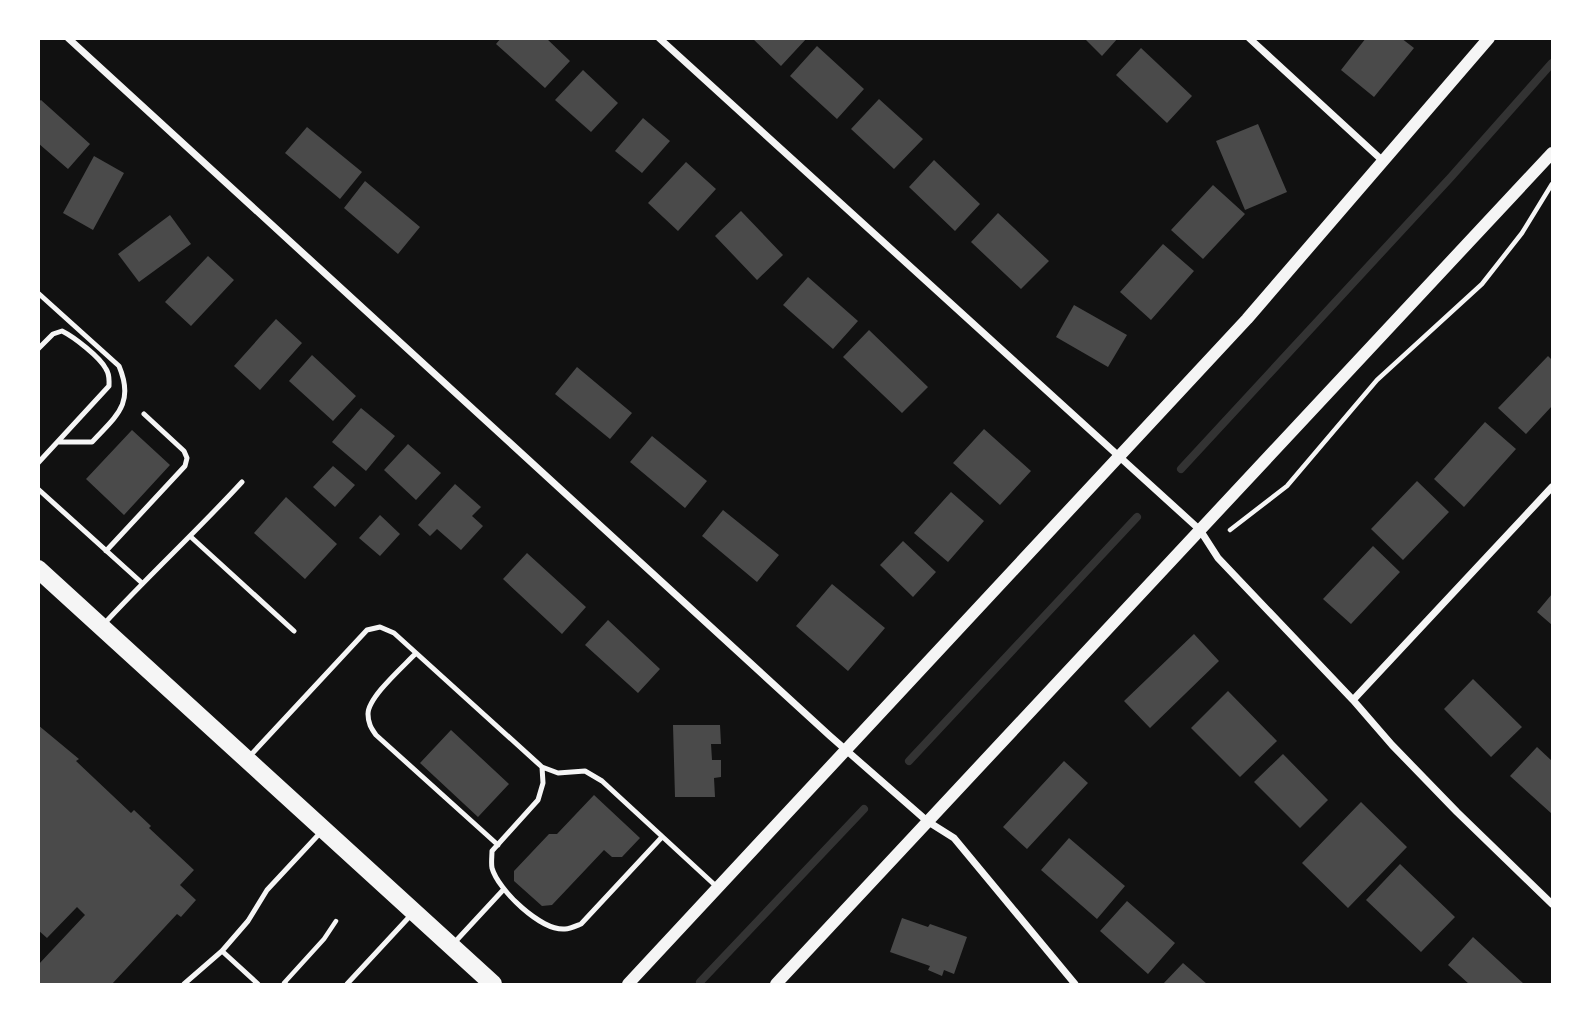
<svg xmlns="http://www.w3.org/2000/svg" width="1591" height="1023" viewBox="0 0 1591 1023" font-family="'Space Grotesk',sans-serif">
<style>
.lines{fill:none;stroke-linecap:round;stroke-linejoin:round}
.stream{stroke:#333;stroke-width:8}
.building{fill:#4a4a4a}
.path{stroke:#f5f5f5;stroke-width:4.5}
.service{stroke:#f5f5f5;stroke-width:5}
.minor{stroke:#f5f5f5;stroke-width:7}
.tertiary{stroke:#f5f5f5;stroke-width:12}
.primary{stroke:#f5f5f5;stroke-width:18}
</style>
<rect width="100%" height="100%" fill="#111"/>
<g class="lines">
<path class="stream" d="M1181,469L1451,177L1552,63
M909,761L1137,517
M700,982L864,809"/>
</g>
<path class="building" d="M501,38H546L570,61L545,88L496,44Z
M752,38H807L781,66Z
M1084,38H1118L1102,56Z
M1366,38H1401L1414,48L1374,97L1341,70Z
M817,46L864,89L837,119L790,76Z
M1141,48L1192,96L1167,123L1116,75Z
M583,70L618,103L591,132L555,100Z
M879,99L923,139L894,169L851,129Z
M41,100L90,144L68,169L38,143V102Z
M643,118L670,141L642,173L615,151Z
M1258,124L1287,192L1245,210L1216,141Z
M307,127L362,172L340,199L285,153Z
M94,156L124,173L93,230L63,213Z
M934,160L980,204L955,231L909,187Z
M686,162L716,189L678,231L648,203Z
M365,181L420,227L398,254L344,208Z
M1213,185L1245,214L1203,259L1171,230Z
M741,211L783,255L757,280L715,236Z
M998,213L1049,261L1021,289L971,242Z
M170,215L191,244L139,282L118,254Z
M1163,244L1194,271L1151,320L1120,292Z
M208,256L234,280L191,326L165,302Z
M808,277L858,321L833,349L783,305Z
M1074,305L1127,335L1108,367L1056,337Z
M276,319L302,343L260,390L234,366Z
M869,330L928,387L902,413L843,357Z
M312,355L356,396L333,421L289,381Z
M1548,356L1552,360V406L1526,434L1498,408Z
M577,367L632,413L610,439L555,394Z
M361,408L395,436L366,471L332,442Z
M1485,422L1516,449L1464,507L1434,479Z
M984,429L1031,471L1000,505L953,463Z
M132,430L170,465L124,515L86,479Z
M652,436L707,481L685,508L630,462Z
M408,444L441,473L416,500L384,470Z
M333,466L355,485L335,507L313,487Z
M1417,481L1449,512L1403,560L1371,529Z
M455,484L481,507L472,516L483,526L461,550L437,529L430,536L418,525Z
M951,492L984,521L948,562L914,533Z
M286,497L337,544L305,579L254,533Z
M723,510L779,555L757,582L702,536Z
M380,515L400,534L380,556L359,538Z
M903,541L936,572L913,597L880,565Z
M1373,546L1400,572L1351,624L1323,599Z
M527,553L586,607L562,634L503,579Z
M832,584L885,628L848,671L796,626Z
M1552,594V625L1537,612Z
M608,620L660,669L638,693L585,645Z
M1194,634L1219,661L1150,728L1124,701Z
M1473,679L1522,727L1491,757L1444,709Z
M1228,691L1277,741L1240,777L1191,728Z
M38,725L79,759L76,761L131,813L134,810L151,826L149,828L194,870L180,885L196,900L181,917L177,914L112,984H38V965L85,915L77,907L47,938L38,930Z
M673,725H720L721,744H711L712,760H721V777L714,778L715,797H675Z
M451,730L509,784L478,817L420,763Z
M1537,747L1552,761V814L1510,776Z
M1283,754L1328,800L1300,828L1254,782Z
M1064,761L1088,783L1027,849L1003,827Z
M594,795L640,838L622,857H612L604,850L552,905L542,906L514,881V871L549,834H557Z
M1361,802L1407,847L1348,908L1302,863Z
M1069,838L1125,886L1097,919L1041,870Z
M1400,864L1455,917L1421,952L1366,900Z
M1127,901L1175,943L1148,974L1100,931Z
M902,918L928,927L930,924L967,937L954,974L944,970L942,976L928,970L930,966L890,952Z
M1473,937L1524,984H1469L1448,965Z
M1183,963L1207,984H1163Z"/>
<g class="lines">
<path class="path" d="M1230,530L1287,486L1377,380L1482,284L1522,233L1552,184
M286,984L284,983L324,939L336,921"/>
<path class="service" d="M38,293L119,366C135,404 116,416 92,442H58
M38,349L53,334L62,331C74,337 100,357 106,369C110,375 109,380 109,386L38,463
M38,489L142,583
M191,537L294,631
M106,551L185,466L187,458L184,451L144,414
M103,625C148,576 197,531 242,482
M416,653C404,666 368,697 368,714C368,723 371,728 376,735L498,845
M248,758L367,630L380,627L394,633L542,767L558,773L585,771L602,781L717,887
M542,767L543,783L538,800L492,851C492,856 491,863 492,868C498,890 541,931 565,929C570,929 576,926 581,924L662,837
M454,943L504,889
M222,951L258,984
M184,984L222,951L248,921L267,890L321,832
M347,984L411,915"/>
<path class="minor" d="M68,38L830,736L927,821L954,838L1075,984
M659,38L1200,530L1218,558L1353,700L1392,745L1457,812L1552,904
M1249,38L1384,162
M1353,700L1552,487"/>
<path class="tertiary" d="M628,984L1247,319L1489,38
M776,984L1552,153"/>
<path class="primary" d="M38,569L493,984"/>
</g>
<rect width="1591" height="1023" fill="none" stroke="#ffffff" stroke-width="80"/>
</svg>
